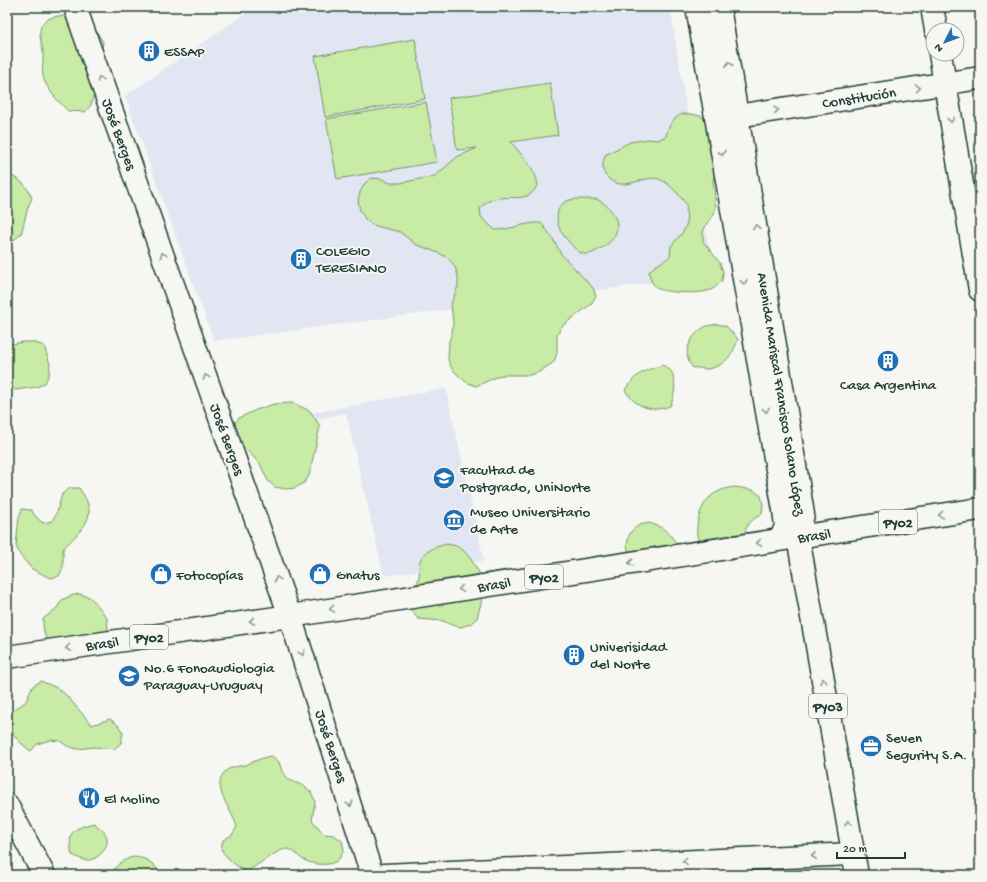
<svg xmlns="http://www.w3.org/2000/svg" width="987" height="882" viewBox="0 0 987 882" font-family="'Gochi Hand',sans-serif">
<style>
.built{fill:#e2e6f2}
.green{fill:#c8eba5;stroke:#74946c}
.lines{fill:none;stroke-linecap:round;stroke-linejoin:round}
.street-casing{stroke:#1f3d34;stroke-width:25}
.primary-casing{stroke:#1f3d34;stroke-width:25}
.highway-casing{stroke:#1f3d34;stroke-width:25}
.street{stroke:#f6f6f2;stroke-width:22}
.primary{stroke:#f6f6f2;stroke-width:22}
.highway{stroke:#f6f6f2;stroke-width:22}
.oneway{stroke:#8a9a93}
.labels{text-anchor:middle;stroke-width:4;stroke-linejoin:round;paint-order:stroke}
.shield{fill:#f6f6f2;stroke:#60746d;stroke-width:1}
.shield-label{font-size:14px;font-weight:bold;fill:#1f3d34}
.poi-label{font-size:15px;fill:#1f3d34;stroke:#f6f6f2;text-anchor:start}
.street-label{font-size:15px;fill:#1f3d34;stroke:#f6f6f2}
</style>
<rect width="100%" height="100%" fill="#f6f6f2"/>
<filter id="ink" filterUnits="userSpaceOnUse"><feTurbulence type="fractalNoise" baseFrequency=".025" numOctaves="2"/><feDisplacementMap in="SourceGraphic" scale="8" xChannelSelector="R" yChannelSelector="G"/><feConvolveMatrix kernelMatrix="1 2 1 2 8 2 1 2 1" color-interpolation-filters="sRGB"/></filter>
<g filter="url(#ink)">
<path class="built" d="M255,7H670L713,275L214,341L125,96Z
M446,388L484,561L384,576L346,413L249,433L246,425Z"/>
<path class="green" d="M58,16H78L92,27L98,34L103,42L96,87L91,105L85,112L68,111C59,102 51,94 45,82C40,73 44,62 43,52C42,44 37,32 42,24C45,19 53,17 58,16Z
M415,39L425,99L325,117L315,56Z
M550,83L558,135L511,142C522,156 535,167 538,185C536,187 534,191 532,193C519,204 497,189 480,208L481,217L495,230C511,230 525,222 541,223L552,237L561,254L593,288L596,296L591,304L561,327L557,336V353L554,362L539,372L530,375H501L476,386L466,382L459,376L452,369L448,360L449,341L452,333L453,323L451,304L458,286V276L455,267L449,259L441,254L415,244L400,232L372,225L365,219L360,210L358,201L360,192L365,183L372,178L382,179L390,183H400L435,176L457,157L477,148L457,150L449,98Z
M426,102L437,162L337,179L326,119Z
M682,114H691L701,116L708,122L720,163L713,180L716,208L713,216L707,223L703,232V241L720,263L723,272L722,281C717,286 713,290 707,291C698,294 664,293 657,288C652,284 650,279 649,272C655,264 663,263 670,256L671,246L683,232L687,223L686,204C679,195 670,183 659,179C643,174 622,195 606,176C601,169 603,163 605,155L630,142L649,139L658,140L666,136C669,125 672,119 682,114Z
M7,174C20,179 27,185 32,198L28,207L21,234L14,240L7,241Z
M597,199C622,213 625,237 598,250C593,253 587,256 581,253C575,250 568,241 564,236C555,226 553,204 570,200C578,198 589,200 597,199Z
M717,324L726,326L738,339C734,354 723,368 706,369C701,369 698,367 693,368C680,354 691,333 707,326C710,325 714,325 717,324Z
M23,342H33L44,346L50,364L49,374L45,383L37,387L15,390L7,381V345Z
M663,365C665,367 669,369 671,371C677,381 675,396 670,406C652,413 635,407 625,390C635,374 645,370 663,365Z
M293,403L310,411L320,426L309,476L304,483L295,488L286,489L275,487L268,481L260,464L240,443L233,425L239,418L256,410L274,404Z
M735,487L753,490L761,496L763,504L762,514C734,528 751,544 738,557C737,559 732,560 730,561C718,557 706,553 699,541C693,531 700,506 709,498C716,491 726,488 735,487Z
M70,488H79C82,493 87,499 88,505C94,523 73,537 63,549V568L59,576L50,578L32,569L20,555L16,546L19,517L22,509L31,510L36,517L43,523L52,521L57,512L62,494Z
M649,523C663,527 670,532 677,545C667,562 666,571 644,571C640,567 634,562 631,557C624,546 627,530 640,525C642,524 646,524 649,523Z
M447,544L456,546L463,550L470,558L480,574L484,592L477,618L470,624L461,627L452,625L443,621L418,619C415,615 409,609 410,603C410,595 418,585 419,576C420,569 418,563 422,557C428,549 438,546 447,544Z
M79,594L89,597L96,603L107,618L108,628L104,637L49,645C44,636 43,629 43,619L57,608L62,600L70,596Z
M41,681L59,689L66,695L92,725L110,719L118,725L123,733L121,743L114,749L95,747L77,749L67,746L60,741L50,740L37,744L31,751C20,744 1,726 12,712C15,708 20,706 24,703C29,699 29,691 33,686C35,684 39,683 41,681Z
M272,756L279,762L282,771L287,779L304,786L311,792L315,801L312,820L324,834L334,835L342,841L344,850C342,853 341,857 339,859C332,867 313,865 304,860C298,857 294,849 286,849C279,849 254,867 247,872C236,866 227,859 221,849L223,840L232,835L237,827C233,811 208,784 227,770C231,767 240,766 245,765C254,762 262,757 272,756Z
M94,823C98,827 106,831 107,838C109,849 96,862 84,860C80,859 76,856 72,855C67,831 72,829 94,823Z
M133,857C149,858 152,863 163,875H111C116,865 122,860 133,857Z"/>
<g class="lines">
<g class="street-casing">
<path id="street" d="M75,7L290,616L372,875
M932,7L936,30
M940,54L980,290
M737,116L980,78
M384,875L853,854"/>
</g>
<g class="primary-casing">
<path id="primary" d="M798,537L980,509"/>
</g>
<g class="highway-casing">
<path id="highway" d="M697,7L784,510L786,526L781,539
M719,7L803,514L798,537L857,875
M7,657L290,616L798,537
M7,805L44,875"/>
</g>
<use href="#street" class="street"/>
<use href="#primary" class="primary"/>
<use href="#highway" class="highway"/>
</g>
<defs><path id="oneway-chevron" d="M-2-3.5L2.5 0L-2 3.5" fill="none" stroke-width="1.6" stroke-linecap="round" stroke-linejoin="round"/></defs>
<g class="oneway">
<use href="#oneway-chevron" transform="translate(729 64) rotate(-99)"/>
<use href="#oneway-chevron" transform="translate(100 79) rotate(-110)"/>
<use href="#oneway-chevron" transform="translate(918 88) rotate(-9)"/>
<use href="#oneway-chevron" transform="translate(776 110) rotate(-9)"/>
<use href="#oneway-chevron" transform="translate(951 120) rotate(80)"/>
<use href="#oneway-chevron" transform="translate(722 153) rotate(80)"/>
<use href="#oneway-chevron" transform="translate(756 227) rotate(-99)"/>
<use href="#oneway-chevron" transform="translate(163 255) rotate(-110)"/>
<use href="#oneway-chevron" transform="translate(744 282) rotate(80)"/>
<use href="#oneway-chevron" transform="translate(206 377) rotate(-110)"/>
<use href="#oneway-chevron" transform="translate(766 410) rotate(80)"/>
<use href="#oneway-chevron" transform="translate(941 515) rotate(171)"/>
<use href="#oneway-chevron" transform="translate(759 543) rotate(171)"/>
<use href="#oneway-chevron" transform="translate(631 563) rotate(171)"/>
<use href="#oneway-chevron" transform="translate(277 579) rotate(-110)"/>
<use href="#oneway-chevron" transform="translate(461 589) rotate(171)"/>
<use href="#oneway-chevron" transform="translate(332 609) rotate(171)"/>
<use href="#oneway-chevron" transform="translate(252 621) rotate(172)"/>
<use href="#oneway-chevron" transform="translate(68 648) rotate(172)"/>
<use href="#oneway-chevron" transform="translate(302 653) rotate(72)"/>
<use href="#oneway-chevron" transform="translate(823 681) rotate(-100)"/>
<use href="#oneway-chevron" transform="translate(350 804) rotate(72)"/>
<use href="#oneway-chevron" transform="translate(848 823) rotate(-100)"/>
<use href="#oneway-chevron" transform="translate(814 856) rotate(177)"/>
<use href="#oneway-chevron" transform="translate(685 861) rotate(177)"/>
</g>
</g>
<defs>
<g id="building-disc" transform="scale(1.15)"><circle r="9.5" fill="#1f6fb2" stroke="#f6f6f2"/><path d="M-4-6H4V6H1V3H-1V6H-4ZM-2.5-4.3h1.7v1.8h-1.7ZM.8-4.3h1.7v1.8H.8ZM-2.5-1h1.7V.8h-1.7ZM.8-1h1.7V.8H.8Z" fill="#fff"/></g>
<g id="university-disc" transform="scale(1.15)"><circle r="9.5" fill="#1f6fb2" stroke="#f6f6f2"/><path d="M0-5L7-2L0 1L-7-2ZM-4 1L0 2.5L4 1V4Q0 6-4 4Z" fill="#fff"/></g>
<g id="museum-disc" transform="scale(1.15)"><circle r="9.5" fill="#1f6fb2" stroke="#f6f6f2"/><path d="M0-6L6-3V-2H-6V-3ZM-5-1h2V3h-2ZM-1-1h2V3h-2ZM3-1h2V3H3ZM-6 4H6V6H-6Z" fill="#fff"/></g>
<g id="shop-disc" transform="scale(1.15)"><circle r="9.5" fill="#1f6fb2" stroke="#f6f6f2"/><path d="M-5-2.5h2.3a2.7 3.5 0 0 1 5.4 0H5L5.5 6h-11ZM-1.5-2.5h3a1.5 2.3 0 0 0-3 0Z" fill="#fff"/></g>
<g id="school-disc" transform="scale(1.15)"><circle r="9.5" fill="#1f6fb2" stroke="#f6f6f2"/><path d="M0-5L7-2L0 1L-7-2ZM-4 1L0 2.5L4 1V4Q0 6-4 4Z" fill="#fff"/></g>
<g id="office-disc" transform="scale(1.15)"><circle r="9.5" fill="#1f6fb2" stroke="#f6f6f2"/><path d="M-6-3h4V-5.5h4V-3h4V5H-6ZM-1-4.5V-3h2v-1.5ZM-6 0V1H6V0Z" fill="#fff"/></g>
<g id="restaurant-disc" transform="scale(1.15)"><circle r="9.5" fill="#1f6fb2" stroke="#f6f6f2"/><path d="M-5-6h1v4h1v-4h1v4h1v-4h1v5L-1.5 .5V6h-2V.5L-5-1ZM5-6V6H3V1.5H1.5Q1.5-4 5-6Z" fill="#fff"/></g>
</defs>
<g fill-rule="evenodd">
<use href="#building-disc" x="149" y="51"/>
<use href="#building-disc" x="301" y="259"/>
<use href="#building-disc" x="888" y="361"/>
<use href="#university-disc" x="444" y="478"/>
<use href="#museum-disc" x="454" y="520"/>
<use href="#shop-disc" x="161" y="574"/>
<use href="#shop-disc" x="320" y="574"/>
<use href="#building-disc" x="574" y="655"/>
<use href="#school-disc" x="129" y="676"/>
<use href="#office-disc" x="871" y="746"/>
<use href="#restaurant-disc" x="89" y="798"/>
</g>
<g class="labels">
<g class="shield">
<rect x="879" y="510" width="38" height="24" rx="3"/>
<rect x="525" y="565" width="38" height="24" rx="3"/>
<rect x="130" y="625" width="38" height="24" rx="3"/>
<rect x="809" y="694" width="38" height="24" rx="3"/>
</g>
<g class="shield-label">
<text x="898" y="527">PY02</text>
<text x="544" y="582">PY02</text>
<text x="149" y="642">PY02</text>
<text x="828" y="711">PY03</text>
</g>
<g class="poi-label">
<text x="164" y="56">ESSAP</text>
<text x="316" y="255">COLEGIO<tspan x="316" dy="17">TERESIANO</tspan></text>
<text x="888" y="389" text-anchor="middle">Casa Argentina</text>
<text x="460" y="474">Facultad de<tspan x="460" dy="17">Postgrado, UniNorte</tspan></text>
<text x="470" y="516">Museo Universitario<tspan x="470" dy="17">de Arte</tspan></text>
<text x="176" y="579">Fotocopías</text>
<text x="336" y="579">Gnatus</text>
<text x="590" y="651">Univerisidad<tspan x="590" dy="17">del Norte</tspan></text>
<text x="144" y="672">No.6 Fonoaudiologia<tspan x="144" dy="17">Paraguay-Uruguay</tspan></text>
<text x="886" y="742">Seven<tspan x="886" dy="17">Segurity S.A.</tspan></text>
<text x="104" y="803">El Molino</text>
</g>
<g class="street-label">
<text transform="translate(859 97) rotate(-9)" y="5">Constitución</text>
<text transform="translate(120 134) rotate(70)" y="5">José Berges</text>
<text transform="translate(782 394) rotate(81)" y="5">Avenida Mariscal Francisco Solano López</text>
<text transform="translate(228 439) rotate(70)" y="5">José Berges</text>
<text transform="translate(814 535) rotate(-8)" y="5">Brasil</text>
<text transform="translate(494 584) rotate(-9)" y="5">Brasil</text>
<text transform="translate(102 643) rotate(-8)" y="5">Brasil</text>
<text transform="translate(332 746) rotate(72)" y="5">José Berges</text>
</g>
</g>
<rect width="987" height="882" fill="none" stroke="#f6f6f2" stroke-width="24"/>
<rect x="12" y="12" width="963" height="858" fill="none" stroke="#1f3d34" stroke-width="1.5" filter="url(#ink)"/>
<g transform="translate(945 42) rotate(228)"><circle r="19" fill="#f6f6f2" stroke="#a0aca6"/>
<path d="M0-3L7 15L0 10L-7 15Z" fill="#1f6fb2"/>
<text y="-6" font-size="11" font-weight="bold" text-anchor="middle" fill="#1f3d34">N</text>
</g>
<path d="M837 852v6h68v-6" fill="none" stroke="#1f3d34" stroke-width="2"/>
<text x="843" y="852" font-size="12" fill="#1f3d34" stroke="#f6f6f2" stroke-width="3" paint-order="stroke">20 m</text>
</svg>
